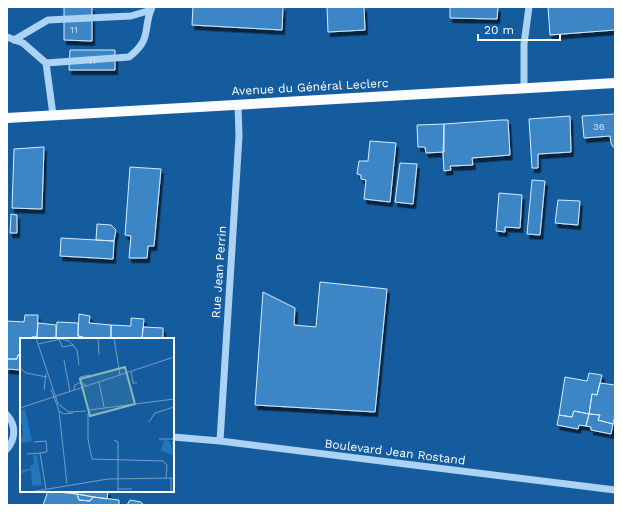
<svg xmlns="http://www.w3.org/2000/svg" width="622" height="512" viewBox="0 0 622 512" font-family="'Work Sans',sans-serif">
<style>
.building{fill:#3d86c6;stroke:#d6ebfd;filter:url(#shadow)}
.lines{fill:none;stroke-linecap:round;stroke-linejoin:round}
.minor{stroke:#add3f4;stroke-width:7}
.major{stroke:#fafcff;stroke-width:10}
.labels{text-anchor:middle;stroke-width:3;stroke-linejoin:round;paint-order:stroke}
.number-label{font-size:10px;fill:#cee1f1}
.street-label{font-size:12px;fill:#fff;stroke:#155c9f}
.inset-road{fill:none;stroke:#739dc5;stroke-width:1}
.view{fill:#87bab6;fill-opacity:0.15;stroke:#87bab6;stroke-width:2}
.inset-edge{fill:none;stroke:#fff;stroke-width:2}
</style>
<defs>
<filter id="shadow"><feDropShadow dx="2.5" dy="4.5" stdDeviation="0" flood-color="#0009"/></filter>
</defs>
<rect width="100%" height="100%" fill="#155c9f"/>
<path class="building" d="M64,7H92V41L64,40Z
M193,7H283L282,30L192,25Z
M327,7H364L365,30L328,32Z
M450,7H498L497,19L450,18Z
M548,7H615V30L550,35Z
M70,50H115V70H69Z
M615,114V147H613L611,143L610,136L584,138L582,116Z
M570,116L571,152L538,154V168H532L529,119Z
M501,120H508L510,155L472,158L473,165L450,166L451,170L444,171L443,154L444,124Z
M444,124V152L426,153L425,147H418L417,125Z
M370,141L396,143L390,202L364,199L366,180L361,179V175L357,174L359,161H368Z
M43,147H44L42,209L12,208L14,149Z
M400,163L417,164L413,204L395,202Z
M130,167L161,169L154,246H148L147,258H129L131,236L125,235Z
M532,180L545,181L540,235L527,234Z
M499,193L522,195L520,228L505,227V232L496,231Z
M558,200L580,201L578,225L555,223Z
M11,214L17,215V233H10Z
M97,224L111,225L116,230L114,241L96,240Z
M61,238L114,241L113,259L60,256Z
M320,282L387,289L375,412L255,405L263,292L295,308L294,325L316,327Z
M79,314L90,316L89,323L111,325V339H83V337L78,336Z
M25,315H38L37,337H32V339H21V356L18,355L17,359H7V321L24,322Z
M131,318L144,319L142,339H111V325L131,326Z
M57,322L78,323V336L83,337V339H56Z
M38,323L56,325V339H32V337H37Z
M143,327L163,328V339H142Z
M18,355L21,356V370L7,369V359H17Z
M589,373L602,375L597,395L592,394L589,414L574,411L572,417L559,415L565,377L587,381Z
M600,383L615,385V415L613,424L598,420L600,415L589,414L592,394L597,395Z
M574,411L589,414L586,426L579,425L578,429L557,425L559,415L572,417Z
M589,414L600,415L598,420L613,424L611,434L591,430V427L586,426Z
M48,491L77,494L79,500L90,501L93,497L119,500V505H43Z
M70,491H108L107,499L70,493Z
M77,494L93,497L90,501L79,500Z
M130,500L141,502L144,505H127Z"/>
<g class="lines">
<path class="minor" d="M7,37L23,43L46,63L53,115
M14,40L48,20L131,16L151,10
M46,63L129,57C153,38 142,30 152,7
M524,88V44L529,7
M7,415C16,425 16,438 7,449
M173,437L220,441L615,490
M220,441L239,136L238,105"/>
<path class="major" d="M7,118L615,83"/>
</g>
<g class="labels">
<g class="number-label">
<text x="74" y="33">11</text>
<text x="92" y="64">11</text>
<text x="599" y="130">36</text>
</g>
<g class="street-label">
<text transform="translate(310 87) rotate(-3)" y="4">Avenue du Général Leclerc</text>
<text transform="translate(219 272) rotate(-86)" y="4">Rue Jean Perrin</text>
<text transform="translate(395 452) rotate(7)" y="4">Boulevard Jean Rostand</text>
</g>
</g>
<g transform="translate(20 338)">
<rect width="154" height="154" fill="#155c9f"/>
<path d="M5,71L12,103L0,105L3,96L0,73ZM144,102L150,103L152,112V103L154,102V118L141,112ZM13,117H17L22,147L12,148L11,132L0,136L3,131H11L10,128L14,126Z" fill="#2475bc"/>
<path class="inset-road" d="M16,0L38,66L49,74L66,73M78,0L79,17M94,0L100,37M39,1L42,9L54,7M18,6L41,1L49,3L57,12L59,27M44,22L50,54M0,30L6,35L27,39M111,33L113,45H117M61,44L60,39L70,37L71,39M79,44L84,69M31,51L39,73L44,76L53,75M24,52L26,36M54,52L55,47L61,44L66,48M0,70L154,19M69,72L154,61M39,73L47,146M68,75V101L72,121L143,123L147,127L146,140M129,84L135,75L154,69M139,101H154M94,102L98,104V154M14,104L26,103L27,114L20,115L26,151M7,116L20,115M151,140V154M98,151H112M10,154L88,141L154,140"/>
<path class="view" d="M105,29L115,66L70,78L60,41Z"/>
<rect width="154" height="154" class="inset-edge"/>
</g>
<rect width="622" height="512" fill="none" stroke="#ffffff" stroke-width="16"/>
<path d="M478 34v6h82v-6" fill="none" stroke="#ffffff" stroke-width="2"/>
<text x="484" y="34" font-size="12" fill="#ffffff" stroke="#155c9f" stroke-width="3" paint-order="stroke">20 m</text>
</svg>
